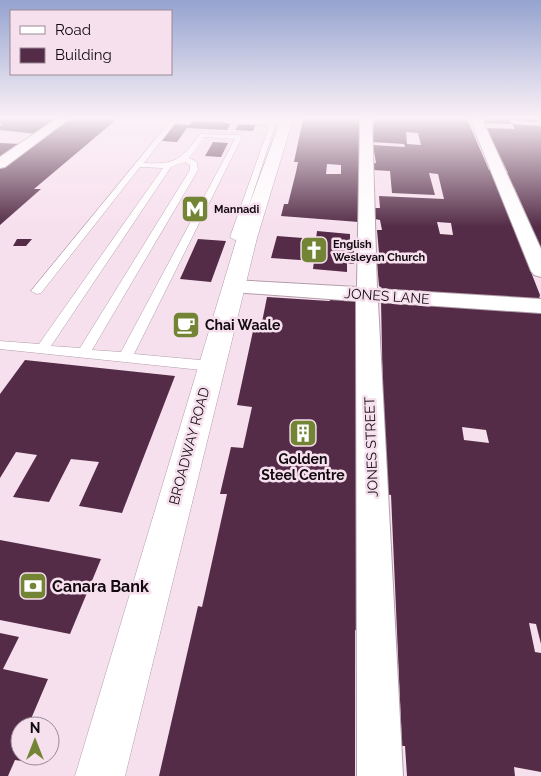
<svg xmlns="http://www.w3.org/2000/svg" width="541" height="776" viewBox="0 0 541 776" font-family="Raleway,sans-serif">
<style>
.building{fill:#542c47;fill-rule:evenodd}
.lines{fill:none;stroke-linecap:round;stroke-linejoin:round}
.service-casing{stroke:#b29daa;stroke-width:1}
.minor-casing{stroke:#b29daa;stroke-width:2}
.secondary-casing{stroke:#b29daa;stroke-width:1}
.service{fill:#fff;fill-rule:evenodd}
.minor{fill:#fff;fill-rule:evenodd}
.secondary{fill:#fff;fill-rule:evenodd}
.labels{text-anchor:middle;stroke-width:5;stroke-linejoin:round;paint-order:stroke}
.far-poi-label{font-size:11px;font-weight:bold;fill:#120a0f;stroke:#f7e0ee;text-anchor:start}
.street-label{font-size:14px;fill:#120a0f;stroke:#f7e0ee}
.poi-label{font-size:14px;font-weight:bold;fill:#120a0f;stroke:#f7e0ee;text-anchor:start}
.near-poi-label{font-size:16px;font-weight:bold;fill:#120a0f;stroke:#f7e0ee;text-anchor:start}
</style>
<rect width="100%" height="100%" fill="#f7e0ee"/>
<path class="building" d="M0,119H57L38,134L0,130V126L3,124H0Z
M68,119H117L34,189H41L0,225V168Z
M303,119H359V222L281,216L284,204H288L296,172L298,162H294ZM327,164L341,165V174H326Z
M374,119H467L489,170H491L540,295L539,299L385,290L379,286L377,263L380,264L377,230H382L380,220L375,219L374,208H380L379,196L444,199L438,174L429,173L435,195L392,193L390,171L373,170V163H376L373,145L405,147L404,144L372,142ZM406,132L418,133L421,145L407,144ZM437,222L451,223L453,235L440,234Z
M481,119H508L512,124L541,126V248L514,187H511L505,173H508L497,150L495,149L485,128L515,129L512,124L483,123Z
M510,119H536L539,122L510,120Z
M192,121L231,123L227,130L187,128L177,142L162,141L175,124L189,125Z
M239,124H256L253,131L235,130Z
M213,142L228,143L221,157L205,156Z
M0,143L22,144L0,160Z
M317,231L350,234V241H354V264L347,263V272L313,269L314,261L271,258L277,236L316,239Z
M17,239H32L26,246H13Z
M198,239L226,241L211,282L180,279Z
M267,297L329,301L334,298L352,299L357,303L360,631L355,630V776H159L198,606L202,607L227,494H220L231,447L243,448L252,407L237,405L253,331L260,332Z
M381,301L541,310V644L536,624L529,623L535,652L541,653V772L514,767L515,776H407L405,746H402L391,495L385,494ZM462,427L486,430L489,443L464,440Z
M25,360L175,376L122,513L79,506L99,462L71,459L49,502L13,497L37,455L16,452L0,478V394Z
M0,540L101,559L70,634L0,620Z
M0,633L19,637L3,669L48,679L28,726H20V756H31L29,762L15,760L8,776H0Z"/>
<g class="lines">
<g class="service-casing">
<path id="service" d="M172,119H178L144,163C176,165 182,159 200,134L239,135L242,137L134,354L211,361L216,363L218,366L216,369L211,371L0,349V341L39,344L163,168L140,167L41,293L37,294L31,291ZM204,137L235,139L121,352L92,350L198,170L197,162L189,158ZM185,162L190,165V170L80,348L51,346L171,167Z
M206,119L264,120L275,126L238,239L235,240L230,237L269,127L263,124L209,121Z"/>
</g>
<g class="minor-casing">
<path id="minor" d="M56,119H69L5,167L0,168V157Z
M221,119H287L292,122L286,126L227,123Z
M360,119H372L377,289L541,299V313L378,302L403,776H357L356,301L233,292L226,290L223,286L226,282L233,280L357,287Z
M470,119H482L541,249V277L534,275L531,271Z"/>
</g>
<g class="secondary-casing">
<path id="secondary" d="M281,119H293L257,238L125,776H75L237,238Z"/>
</g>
<use href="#service" class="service"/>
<use href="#minor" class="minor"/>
<use href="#secondary" class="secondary"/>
</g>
<linearGradient id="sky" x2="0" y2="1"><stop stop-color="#95a3cf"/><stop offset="0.52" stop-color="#fbf1f7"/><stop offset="1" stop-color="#fbf1f7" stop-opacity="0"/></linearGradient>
<rect width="541" height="227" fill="url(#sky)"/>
<defs>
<g id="metro-square" transform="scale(1.4375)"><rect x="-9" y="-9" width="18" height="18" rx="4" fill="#738535" stroke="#f7e0ee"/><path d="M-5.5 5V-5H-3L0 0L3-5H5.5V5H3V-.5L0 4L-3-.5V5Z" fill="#fff"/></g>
<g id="church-square" transform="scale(1.4375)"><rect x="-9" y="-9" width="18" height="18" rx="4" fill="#738535" stroke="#f7e0ee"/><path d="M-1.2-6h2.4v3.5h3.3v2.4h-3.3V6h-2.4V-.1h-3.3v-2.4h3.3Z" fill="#fff"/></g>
<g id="cafe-square" transform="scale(1.4375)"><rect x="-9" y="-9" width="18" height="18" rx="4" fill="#738535" stroke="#f7e0ee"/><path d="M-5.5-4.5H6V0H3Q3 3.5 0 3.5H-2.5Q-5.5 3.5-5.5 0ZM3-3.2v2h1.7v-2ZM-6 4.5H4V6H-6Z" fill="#fff"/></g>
<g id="building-square" transform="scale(1.4375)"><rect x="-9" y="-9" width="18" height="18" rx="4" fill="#738535" stroke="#f7e0ee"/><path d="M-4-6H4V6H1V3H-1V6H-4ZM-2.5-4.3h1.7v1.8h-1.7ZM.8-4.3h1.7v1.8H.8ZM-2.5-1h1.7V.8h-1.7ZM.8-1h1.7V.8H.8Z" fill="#fff"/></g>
<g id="bank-square" transform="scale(1.4375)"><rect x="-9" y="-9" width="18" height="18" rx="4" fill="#738535" stroke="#f7e0ee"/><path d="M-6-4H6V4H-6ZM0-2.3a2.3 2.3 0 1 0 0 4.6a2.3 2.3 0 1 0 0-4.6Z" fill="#fff"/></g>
</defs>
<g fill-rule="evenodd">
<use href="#metro-square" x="195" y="209"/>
<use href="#church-square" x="314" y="250"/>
<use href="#cafe-square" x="186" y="325"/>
<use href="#building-square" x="303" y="433"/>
<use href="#bank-square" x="33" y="586"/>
</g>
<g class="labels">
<g class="far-poi-label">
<text x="214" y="213">Mannadi</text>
<text x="333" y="248">English<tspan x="333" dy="13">Wesleyan Church</tspan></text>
</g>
<g class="street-label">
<text transform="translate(387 296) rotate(4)" y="5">JONES LANE</text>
<text transform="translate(189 446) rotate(-75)" y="5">BROADWAY ROAD</text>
<text transform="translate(371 447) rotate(-92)" y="5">JONES STREET</text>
</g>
<g class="poi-label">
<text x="205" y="330">Chai Waale</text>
<text x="303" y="464" text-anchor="middle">Golden<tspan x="303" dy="16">Steel Centre</tspan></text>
</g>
<g class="near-poi-label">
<text x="52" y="592">Canara Bank</text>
</g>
</g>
<rect x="10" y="10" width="162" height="65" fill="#f7e0ee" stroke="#9b8a95"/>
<rect x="20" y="26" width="25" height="8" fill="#ffffff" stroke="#9b8a95"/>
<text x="55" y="35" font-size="15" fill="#120a0f">Road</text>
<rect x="20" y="48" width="25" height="15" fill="#542c47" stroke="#9b8a95"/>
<text x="55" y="60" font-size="15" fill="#120a0f">Building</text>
<g transform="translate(35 741)"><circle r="24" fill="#f7e0ee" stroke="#9b8a95"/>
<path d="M0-4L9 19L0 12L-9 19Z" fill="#738535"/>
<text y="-8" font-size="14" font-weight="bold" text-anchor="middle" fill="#120a0f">N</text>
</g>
</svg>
